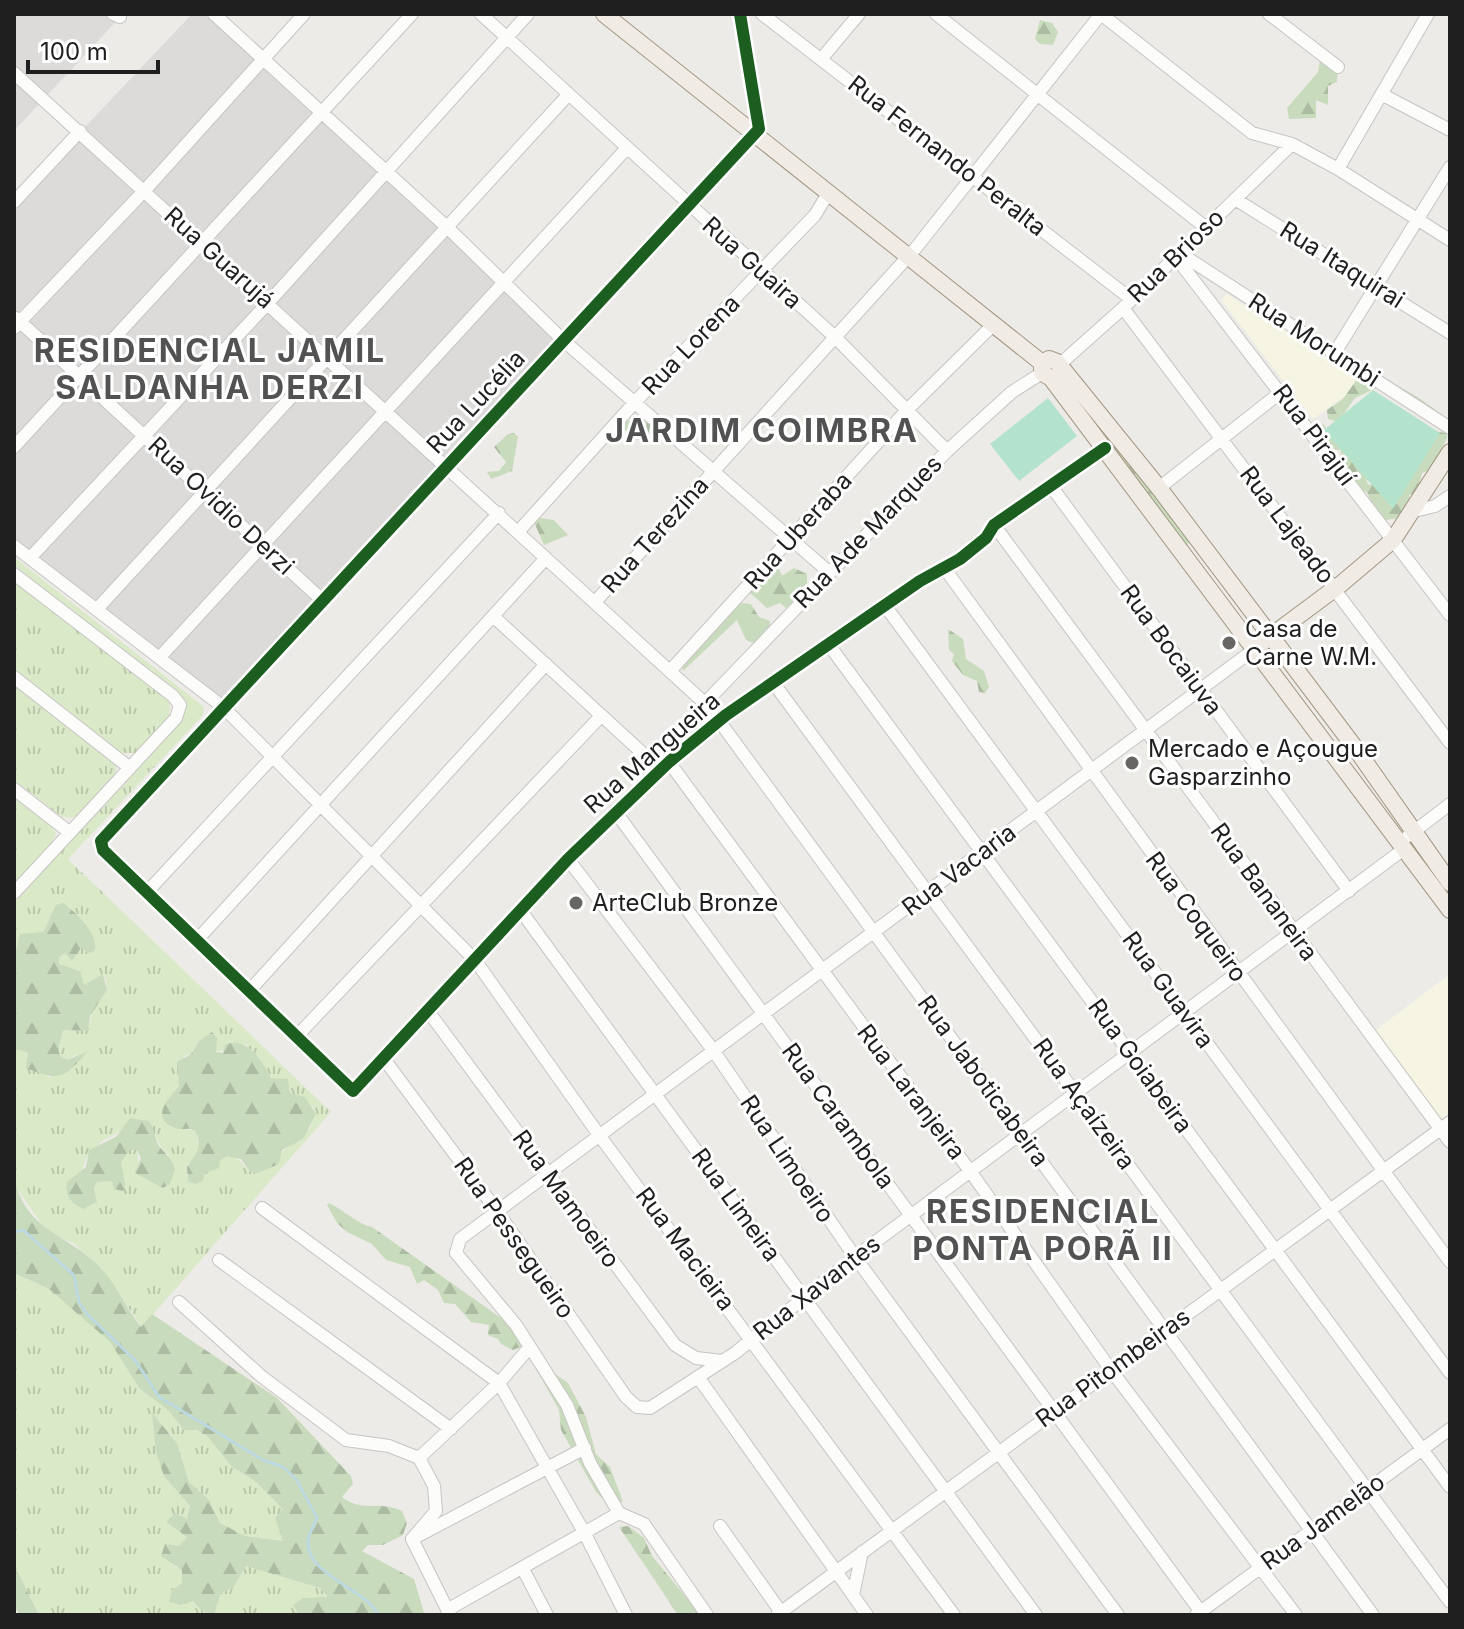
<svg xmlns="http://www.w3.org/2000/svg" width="1464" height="1629" viewBox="0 0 1464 1629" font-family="Inter,sans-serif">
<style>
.residential{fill:#dcdbd9}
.education{fill:#f6f5e3}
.grass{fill:url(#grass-tufts);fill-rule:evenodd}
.forest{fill:url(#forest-firs)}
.pitch{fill:#b4e3cd}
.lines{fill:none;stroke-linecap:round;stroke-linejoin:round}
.stream{stroke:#bbd9df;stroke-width:3}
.minor-casing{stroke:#c6c5c3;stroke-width:14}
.major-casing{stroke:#a39884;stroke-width:18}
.minor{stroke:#fcfcfb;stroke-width:12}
.major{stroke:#f0ebe5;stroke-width:16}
.cycleway-casing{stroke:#fff;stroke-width:17}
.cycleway{stroke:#1b5e20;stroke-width:12}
.poi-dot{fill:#676665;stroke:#fff;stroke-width:3}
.labels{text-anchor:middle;stroke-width:6;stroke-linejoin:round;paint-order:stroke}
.street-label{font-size:24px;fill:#1f1f1f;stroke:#fff}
.poi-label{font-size:24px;fill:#1f1f1f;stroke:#fff;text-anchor:start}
.district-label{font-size:32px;font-weight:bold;letter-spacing:2px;fill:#525252;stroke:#fff}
</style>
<defs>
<pattern id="grass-tufts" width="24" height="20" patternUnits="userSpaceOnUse" patternTransform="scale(2)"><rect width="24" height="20" fill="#dae9c7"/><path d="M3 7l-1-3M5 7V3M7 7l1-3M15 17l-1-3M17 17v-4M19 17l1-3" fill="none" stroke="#bbc7aa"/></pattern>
<pattern id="forest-firs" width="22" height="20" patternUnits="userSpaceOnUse" patternTransform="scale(2)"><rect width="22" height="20" fill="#c9dbbd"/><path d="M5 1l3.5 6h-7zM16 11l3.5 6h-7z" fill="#acbca2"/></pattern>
</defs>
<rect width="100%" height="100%" fill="#edebe7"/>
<path class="residential" d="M14,14H123L14,131Z
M192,14H214L564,341L223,707L14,546V202Z"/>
<path class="education" d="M1227,294L1364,382L1313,419L1221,300Z
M1450,974V1113L1439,1121L1372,1033Z"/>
<path class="grass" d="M14,557L204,707L203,715L68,859L331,1112L142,1327L101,1268L73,1243L47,1232L16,1187L14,1048L28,1053L49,1078L80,1053L67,1060L61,1057L58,1050L63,1030L80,1031L91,1022C89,1003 116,995 103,974L84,986L73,969L59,965V957L65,953L77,955L85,923L69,907L49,919L42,933L20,935L14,959V902L179,724L186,709L178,695L14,565ZM212,1032L216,1052L246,1044L272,1078L288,1080L290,1093L314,1108L311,1127L258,1173L250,1172L234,1155L226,1156L188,1182L187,1166L198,1155L200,1147L195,1131L182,1128L174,1092L179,1086L184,1056L191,1054L199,1041ZM143,1119C156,1130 156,1145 169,1155L163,1188L139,1166L137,1150H129L121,1162L122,1177L97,1182L94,1188L96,1195L73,1177L81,1173L86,1158L102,1141Z
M14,581L170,702L169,717L137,753H122L14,669Z
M14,684L117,765L115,775L78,818L62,817L14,780Z
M14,797L48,823L56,833L52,842L14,884Z
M14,1273L49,1289L110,1342L140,1389L168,1410L184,1430H197L208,1437L232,1467L255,1481L284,1509L275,1518L284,1541L245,1536L220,1523L209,1500L189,1482L177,1443L169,1432L153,1426L164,1476L190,1506L187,1519L166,1522L188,1536L179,1546L171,1564L182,1570V1583L172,1590L193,1601L209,1615H39L14,1564Z
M246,1566L320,1588L329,1598H303L293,1605L299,1615H214L221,1593L233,1588Z"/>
<path class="forest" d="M1040,20L1052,23L1058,32L1053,45L1040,44L1035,39Z
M1320,60L1338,67L1337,82L1328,86V105L1316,100V118L1289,119L1287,108L1318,72Z
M1360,375C1391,376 1425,401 1447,419L1401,404L1376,388L1355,398L1338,422L1328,419L1327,410L1343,399Z
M646,418L651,422L647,441L635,439L626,431L619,433L622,422Z
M1322,423L1372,477L1366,481L1369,485L1374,484L1386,493L1385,501L1438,432L1447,433V438L1430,470L1422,473L1417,493L1409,495L1410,500L1399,518L1386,520L1374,511L1367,492L1358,489L1339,465L1341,450H1336L1334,455L1338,460L1329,465L1322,460Z
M508,434L514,433L518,437L512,471L491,479L487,472L499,471L506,462L494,447Z
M1116,447L1158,473L1150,491L1186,535L1189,542L1186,548L1112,448Z
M540,518L554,520L568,535L544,545L534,522Z
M774,568L779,569L782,576L794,568L807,574V588L786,608L780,603L767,608L748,591L752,585L760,584Z
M743,603L751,604L759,617L770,621V638L756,644L746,640L737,620L683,671L682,663L735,605Z
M948,629L963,639L966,659L984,671L989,687L985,693L979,692L977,681L963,675L952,661L954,654L949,650Z
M63,903C77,913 98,933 95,951L88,953L81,948L72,961L65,953L59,957V964L80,971L84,985L103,974L107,990L90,1016L88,1031L63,1030L58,1050L61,1057L67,1060L87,1052C63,1080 59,1081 26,1068L28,1053L14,1048V959L20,934L43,932L56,905Z
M212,1032L217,1038L216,1052L223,1053L225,1045C246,1035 263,1061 271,1078L288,1079L290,1093L305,1097L316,1114L303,1139L282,1150L279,1164L258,1173L250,1172L241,1159L226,1156L220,1161L219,1168L204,1174L203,1181L196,1184L188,1182L187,1167C196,1152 204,1149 195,1131C187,1126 184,1131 176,1128C148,1119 169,1098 179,1086L177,1062L191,1054L199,1041Z
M130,1118L149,1121C155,1129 154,1139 160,1147C166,1155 172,1158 175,1169L170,1184L163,1188L135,1173L141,1158L137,1150H130L121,1162L125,1184L123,1191L114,1189L112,1181L97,1182L94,1188L97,1202L83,1209C71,1203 65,1197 67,1182L86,1167L89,1150L116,1137Z
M14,1177C25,1230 65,1233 98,1265C115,1282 126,1308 141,1327L152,1314L277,1398L351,1476L353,1484L342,1497C362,1513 380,1500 402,1511L407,1523L403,1535L383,1545H368L362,1551L414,1579L424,1613L299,1615L293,1605L303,1598L328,1597L320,1588L246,1566L233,1588L221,1593L214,1615L201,1610L193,1601L181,1605L169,1602L172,1590L182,1583V1570L161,1556L165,1544L179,1546L187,1537L166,1522L175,1513L187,1519L190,1506L164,1476L156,1452L152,1413L177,1443L189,1482L209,1500L220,1523L245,1536L283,1541L275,1518L283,1509L255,1481L232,1467L208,1437L197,1430H184L168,1410L140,1389L110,1342L49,1289L14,1273Z
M329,1203C344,1210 357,1224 372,1227L511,1325L526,1345L513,1350L501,1344L498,1339L488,1335L489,1325L471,1322L455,1304L444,1303L438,1290L424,1280L417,1284L410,1267L386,1260L372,1244L347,1232L337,1223L327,1205Z
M531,1360L538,1362L568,1383L586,1417L596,1454L610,1467L623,1502H606L596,1492L561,1430L559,1410Z
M628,1526L644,1538L652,1556L701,1615H678L619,1527Z
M14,1564L39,1615H19L14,1604Z"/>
<path class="pitch" d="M1373,390L1440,433L1393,509L1324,430Z
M1048,398L1077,436L1019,481L990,444Z"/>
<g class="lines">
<path class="stream" d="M14,1232L23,1230L74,1275L79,1302L88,1315L135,1360L159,1397L263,1460L283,1467L296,1479L317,1518C314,1525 308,1534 308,1542C306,1575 367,1589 378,1615"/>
<g class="minor-casing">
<path id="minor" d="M113,14L120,17
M214,14L449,229L564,341L830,573
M481,14L836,338L947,451
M740,14L759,129L101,841L103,850L353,1091L568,859L669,762L726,715L920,581L960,559L986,538L994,525L1105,448
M762,14L1131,299
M936,14L1205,227
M1269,14L1338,67
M822,58L859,14
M14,73L709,707L1373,1615
M1383,95L1450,130
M1338,169L1428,14
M1235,199L1450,333
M14,202L80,131
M1178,252L1450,428
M1175,256L1450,615
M1123,308L1450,743
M16,318L321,599
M14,328L145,190L304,14
M1334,354L1450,167
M1059,365L1123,308L1292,144
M14,447L412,14
M1051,486L1349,891
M1159,488L1281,392
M1414,511L1435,506L1450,496
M994,525L1450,1142
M518,532L635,402L815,215L829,192
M14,546L223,707L475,960L599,1135L954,1615
M30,558L268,303L528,14
M945,569L1450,1262
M14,574L173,696L180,705L176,718L14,893
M595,602L915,249L1101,14L1252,133L1292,144L1338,169L1450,240
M886,607L1450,1373
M98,608L568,95
M494,617L661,770
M829,645L1450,1487
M161,656L627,148
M670,671L907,410L994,324
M14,677L130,768
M775,685L1450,1602
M705,703L947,451L1012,392L1042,373
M669,762L970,1171L1111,1370L1296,1615
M14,789L69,832
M615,811L1203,1615
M1408,836L1450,804
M568,859L713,1050L855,1257L1118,1615
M148,891L499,513
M521,911L1036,1615
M197,940L546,558
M250,990L546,664
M428,1011L675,1345L696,1358L722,1361
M296,1037L601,716
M384,1059L497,1211L626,1397L637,1407L650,1408L735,1353L855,1257L1404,849
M262,1208L499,1383L585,1534L626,1615
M219,1260L451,1429
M179,1302L261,1376L346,1440L389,1446L419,1458L499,1383L529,1348
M698,1377L867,1615
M419,1458L434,1486L436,1511L412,1539L450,1615
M720,1526L783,1615
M412,1539L585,1448
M523,1569L547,1615
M853,1595L862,1552
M447,1610L619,1513
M707,1615L644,1524L619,1513L590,1463L567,1405L516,1325L456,1253L460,1239L1256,648
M777,1615L1450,1122
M1196,1615L1450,1429"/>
</g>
<g class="major-casing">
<path id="major" d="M604,14L1042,363V373L1051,378L1450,910
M1042,363L1049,359L1057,362L1159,488L1356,749L1450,883
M1263,642L1341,584L1393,540L1450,452"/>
</g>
<use href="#minor" class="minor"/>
<use href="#major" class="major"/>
<g class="cycleway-casing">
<path id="cycleway" d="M740,14L759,129L101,841L103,850L353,1091L568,859L669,762L726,715L920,581L960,559L986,538L994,525L1105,448"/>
</g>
<use href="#cycleway" class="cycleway"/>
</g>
<g class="poi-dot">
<circle cx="1229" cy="643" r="8"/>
<circle cx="1132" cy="763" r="8"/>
<circle cx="576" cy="903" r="8"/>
</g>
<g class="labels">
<g class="street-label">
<text transform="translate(947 156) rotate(38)" y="8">Rua Fernando Peralta</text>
<text transform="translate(1176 256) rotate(-44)" y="8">Rua Brioso</text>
<text transform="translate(219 258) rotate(42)" y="8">Rua Guarujá</text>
<text transform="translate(752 263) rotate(42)" y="8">Rua Guaira</text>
<text transform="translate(1342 265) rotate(32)" y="8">Rua Itaquirai</text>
<text transform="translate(1314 340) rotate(33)" y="8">Rua Morumbi</text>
<text transform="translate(691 345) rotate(-46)" y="8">Rua Lorena</text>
<text transform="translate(476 402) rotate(-47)" y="8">Rua Lucélia</text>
<text transform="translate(1314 435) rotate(53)" y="8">Rua Pirajuí</text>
<text transform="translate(221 506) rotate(43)" y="8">Rua Ovidio Derzi</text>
<text transform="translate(1287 525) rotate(53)" y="8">Rua Lajeado</text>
<text transform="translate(798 531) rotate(-48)" y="8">Rua Uberaba</text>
<text transform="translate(868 532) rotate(-46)" y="8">Rua Ade Marques</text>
<text transform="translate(655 535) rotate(-48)" y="8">Rua Terezina</text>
<text transform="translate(1171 650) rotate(54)" y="8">Rua Bocaiuva</text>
<text transform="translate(652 753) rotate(-41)" y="8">Rua Mangueira</text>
<text transform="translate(959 870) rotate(-37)" y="8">Rua Vacaria</text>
<text transform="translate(1264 892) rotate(54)" y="8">Rua Bananeira</text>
<text transform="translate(1196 917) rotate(54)" y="8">Rua Coqueiro</text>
<text transform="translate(1168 990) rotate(54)" y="8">Rua Guavira</text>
<text transform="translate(1140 1066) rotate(54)" y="8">Rua Goiabeira</text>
<text transform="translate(983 1081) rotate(54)" y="8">Rua Jaboticabeira</text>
<text transform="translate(911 1092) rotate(53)" y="8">Rua Laranjeira</text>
<text transform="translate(1084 1104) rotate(54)" y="8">Rua Açaízeira</text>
<text transform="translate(838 1116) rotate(54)" y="8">Rua Carambola</text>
<text transform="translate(787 1159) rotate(56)" y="8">Rua Limoeiro</text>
<text transform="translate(566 1199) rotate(54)" y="8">Rua Mamoeiro</text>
<text transform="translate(736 1205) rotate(54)" y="8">Rua Limeira</text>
<text transform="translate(514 1238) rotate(55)" y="8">Rua Pessegueiro</text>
<text transform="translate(685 1249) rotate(53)" y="8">Rua Macieira</text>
<text transform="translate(817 1288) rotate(-38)" y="8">Rua Xavantes</text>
<text transform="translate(1113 1368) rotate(-36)" y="8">Rua Pitombeiras</text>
<text transform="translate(1323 1522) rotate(-36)" y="8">Rua Jamelão</text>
</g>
<g class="poi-label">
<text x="1245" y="637">Casa de<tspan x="1245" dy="28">Carne W.M.</tspan></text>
<text x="1148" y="757">Mercado e Açougue<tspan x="1148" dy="28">Gasparzinho</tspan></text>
<text x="592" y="911">ArteClub Bronze</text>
</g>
<g class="district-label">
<text x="210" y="362">RESIDENCIAL JAMIL<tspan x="210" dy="37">SALDANHA DERZI</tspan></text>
<text x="762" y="442">JARDIM COIMBRA</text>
<text x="1043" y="1223">RESIDENCIAL<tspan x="1043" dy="37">PONTA PORÃ II</tspan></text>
</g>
</g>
<rect width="1464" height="1629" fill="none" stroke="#1f1f1f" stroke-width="32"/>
<path d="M28 60v12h130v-12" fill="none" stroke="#1f1f1f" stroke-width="4"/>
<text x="40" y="60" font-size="24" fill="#1f1f1f" stroke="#ffffff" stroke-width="6" paint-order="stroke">100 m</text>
</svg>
